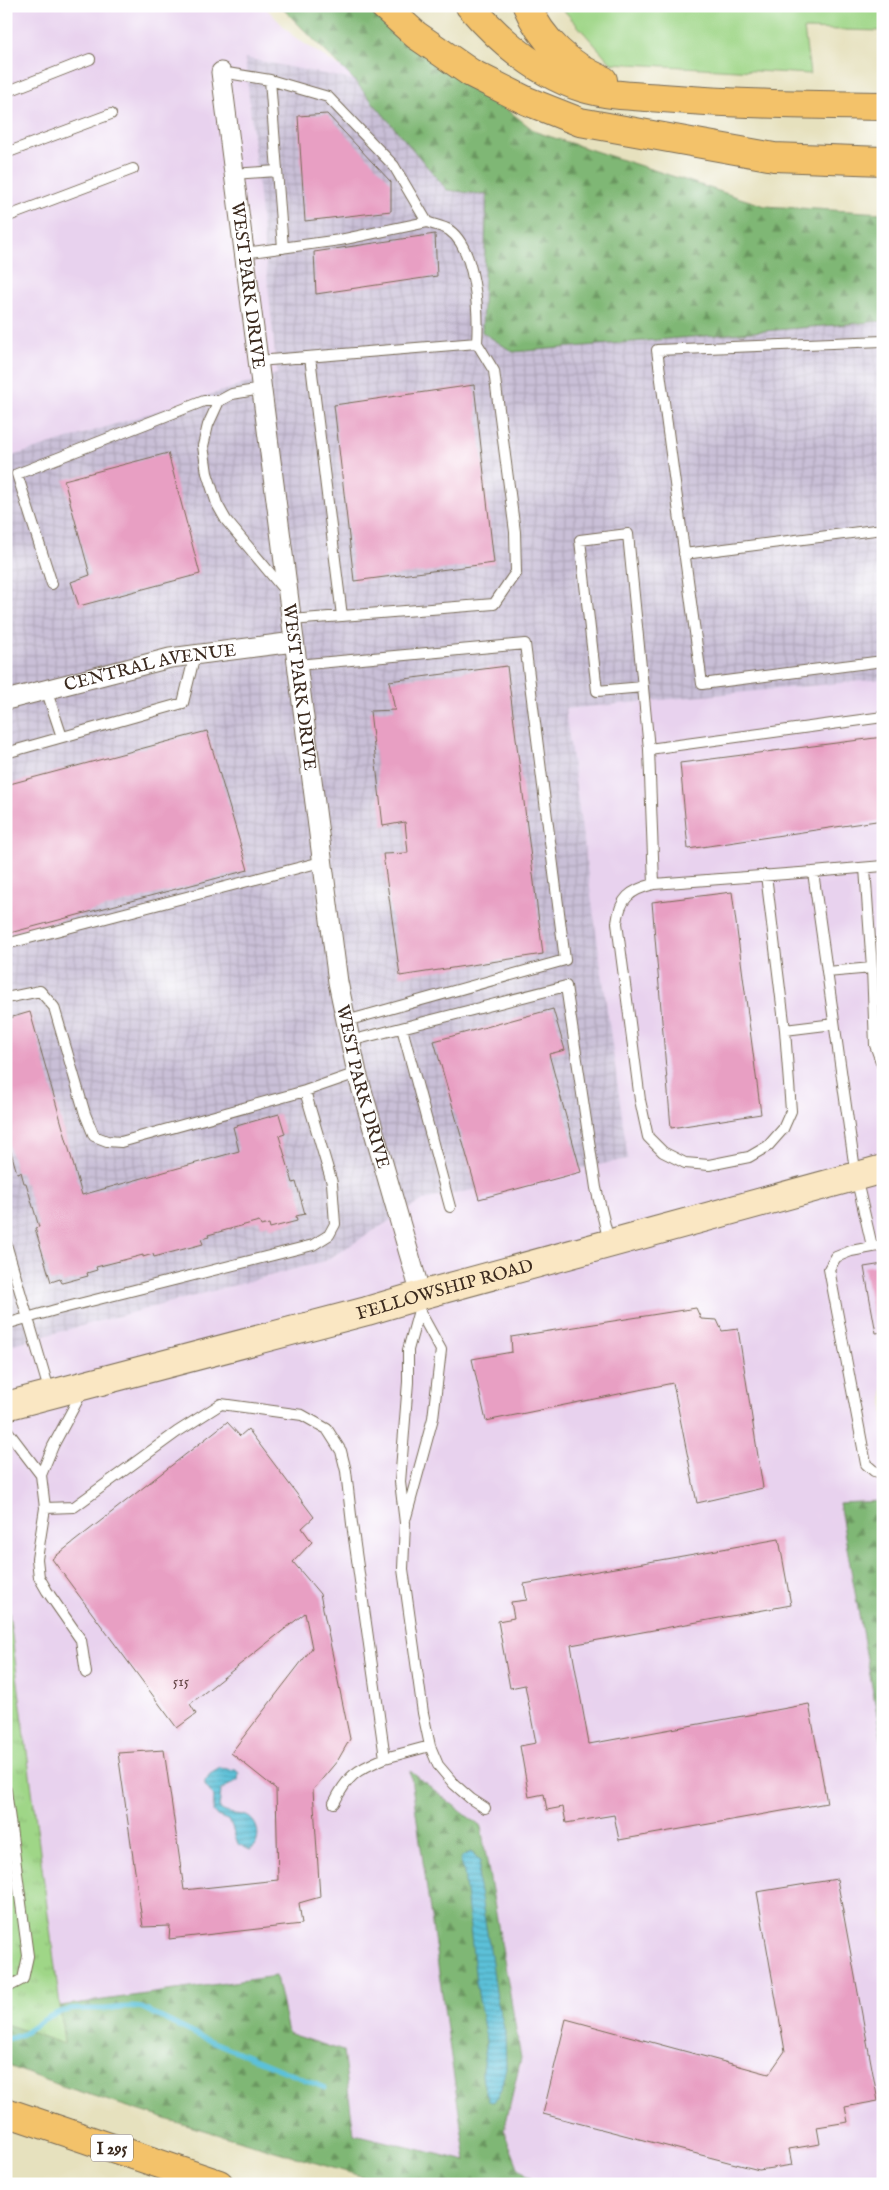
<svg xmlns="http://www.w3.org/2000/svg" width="889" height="2190" viewBox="0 0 889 2190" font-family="'IM FELL English',serif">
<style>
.built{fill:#e8d2ee}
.industrial{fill:url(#industrial-grid)}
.grass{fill:#9fd687;stroke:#6d8052}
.forest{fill:url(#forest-firs);stroke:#5d7049}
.park{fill:url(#park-tufts);stroke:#6d8052}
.water{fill:url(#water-rules);stroke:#4c767c}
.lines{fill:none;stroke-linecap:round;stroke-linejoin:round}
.stream{stroke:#5cc1d9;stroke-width:5}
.building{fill:#e89fc3}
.lane-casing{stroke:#776a56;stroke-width:12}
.street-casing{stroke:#776a56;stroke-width:21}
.secondary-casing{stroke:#776a56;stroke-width:30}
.highway-casing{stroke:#776a56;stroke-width:30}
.lane{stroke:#fff;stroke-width:10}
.street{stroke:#fff;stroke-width:19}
.secondary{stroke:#fae7c3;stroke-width:28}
.highway{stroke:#f3c26a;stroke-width:28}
.labels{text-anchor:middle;stroke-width:4.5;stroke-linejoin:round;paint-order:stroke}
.number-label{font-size:15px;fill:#664747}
.shield{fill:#fff;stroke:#766a62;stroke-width:1}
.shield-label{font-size:16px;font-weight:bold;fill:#3b2a1e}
.street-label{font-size:18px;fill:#3b2a1e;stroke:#fff}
</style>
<defs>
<pattern id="industrial-grid" width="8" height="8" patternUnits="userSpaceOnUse" patternTransform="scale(1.25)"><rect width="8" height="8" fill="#c9bfd7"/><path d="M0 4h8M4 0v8" fill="none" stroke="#aea4b8"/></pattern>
<pattern id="forest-firs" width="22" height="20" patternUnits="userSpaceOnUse" patternTransform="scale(1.25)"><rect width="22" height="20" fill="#7fb774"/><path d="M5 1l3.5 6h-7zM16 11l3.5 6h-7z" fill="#69955f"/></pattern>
<pattern id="park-tufts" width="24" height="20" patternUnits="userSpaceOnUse" patternTransform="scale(1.25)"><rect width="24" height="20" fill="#9fd687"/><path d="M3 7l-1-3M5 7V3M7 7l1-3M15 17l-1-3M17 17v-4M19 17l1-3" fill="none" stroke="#8ab874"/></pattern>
<pattern id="water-rules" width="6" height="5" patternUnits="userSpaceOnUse" patternTransform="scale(1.25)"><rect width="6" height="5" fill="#5cc1d9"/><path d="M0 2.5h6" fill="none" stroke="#4d9daf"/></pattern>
</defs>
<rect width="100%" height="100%" fill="#fff"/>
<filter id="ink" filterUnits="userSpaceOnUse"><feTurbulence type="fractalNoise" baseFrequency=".02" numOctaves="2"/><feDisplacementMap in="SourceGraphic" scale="10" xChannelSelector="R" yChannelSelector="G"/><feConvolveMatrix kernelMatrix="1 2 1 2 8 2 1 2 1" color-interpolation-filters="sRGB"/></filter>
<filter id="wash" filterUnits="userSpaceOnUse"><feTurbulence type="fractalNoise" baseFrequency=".0096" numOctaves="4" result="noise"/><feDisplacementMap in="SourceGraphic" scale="20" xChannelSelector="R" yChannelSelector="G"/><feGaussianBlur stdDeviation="1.12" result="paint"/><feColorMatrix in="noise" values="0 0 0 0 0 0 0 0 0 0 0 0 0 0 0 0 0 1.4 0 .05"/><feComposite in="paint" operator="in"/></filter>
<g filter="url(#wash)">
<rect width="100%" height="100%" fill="#e6e1be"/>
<path class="built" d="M6,6H264L293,36L486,164L883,230V2184H436L6,2042Z"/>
<path class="industrial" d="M245,58L354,80L447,190L487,195L482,332L513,352L883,321V679L565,709L628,1159L423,1200L325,1261L6,1346V458L277,374Z"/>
<path class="grass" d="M560,6H883V31L804,29L810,74L611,63Z"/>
<path class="forest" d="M280,6H374L536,132L765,206L883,213V321L513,352L482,332L487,195L447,190L354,80Z
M883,1501V1748L839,1503Z
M410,1771L481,1827L521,2058L504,2131L518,2167L537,2184H388L169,2120L59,2085L6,2065V2024L64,2043L60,2006L276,1976L288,2033L343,2051L354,2134L466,2161Z"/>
<path class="park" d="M6,1590L60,2006L64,2044L6,2024Z"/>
<path class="water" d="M220,1768L236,1770L239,1773L238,1780L221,1790L219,1808C231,1819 248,1808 256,1826C259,1833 258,1840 255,1846L250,1850L238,1844L230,1821L217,1816L213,1811L214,1797L205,1785V1781L210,1774Z
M471,1852L480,1861L478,1881L491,1955L497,1999L505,2032L506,2067L499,2097L493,2102L489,2101C486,2092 482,2082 482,2073C482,2062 487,2052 486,2041L476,1982L464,1873L460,1859L464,1855Z"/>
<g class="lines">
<path class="stream" d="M6,2039C27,2036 31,2026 47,2018C65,2007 84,2009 104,2009C117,2008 129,2005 142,2008L199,2036L325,2088"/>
</g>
<g id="blocks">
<path class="building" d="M327,114L391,182V211L305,221L298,116Z
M435,234L437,276L316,294L314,252Z
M474,385L494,563L354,581L334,405Z
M168,453L200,574L79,606L71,582L90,575L64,480Z
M507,666L543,954L400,976L383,854L408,853L405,822L383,826L370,711L395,710L389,681Z
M207,731L248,870L6,934V785Z
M883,737V820L688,849L680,763Z
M732,892L761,1114L671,1128L652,902Z
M553,1009L565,1050L549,1054L581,1172L479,1199L434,1041Z
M30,1012L82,1195L239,1151L233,1127L279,1114L285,1134L279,1136L293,1183L296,1182L305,1214L296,1216L297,1221L270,1228L269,1224L261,1226L259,1221L208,1235L209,1237L201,1239L203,1244L154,1257L153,1254L143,1257V1255L96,1267L97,1270L87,1273L88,1276L62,1283L60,1279L51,1282L35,1228L39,1227L26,1183H24L21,1172L17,1173L6,1135V1019Z
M883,1264V1332L876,1333L864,1267Z
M696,1308L701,1319L717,1320L722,1331L738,1329L763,1488L697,1503L673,1383L486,1421L472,1359L512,1352L511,1337Z
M227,1422L240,1436L248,1429L314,1517L302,1528L312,1542L293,1562L320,1594L350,1739L338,1760L313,1790L320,1897L299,1903L302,1924L169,1939L170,1926L143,1927L118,1753L164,1750L184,1890L278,1880L276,1789L231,1753L312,1648L305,1613L190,1704L196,1714L177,1728L52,1559Z
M779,1539L791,1605L571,1645L589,1744L809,1704L827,1803L619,1840L614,1815L566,1823L563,1807L547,1810L544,1794L529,1797L520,1746L536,1743L525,1685L510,1688L498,1621L514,1618L511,1602L527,1600L524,1584Z
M837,1879L878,2101L845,2107L848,2122L817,2127L820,2144L789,2149L792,2165L759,2170L543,2114L566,2019L769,2074L785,2051L757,1892Z"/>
</g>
</g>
<g filter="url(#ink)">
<use href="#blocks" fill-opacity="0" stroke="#776a56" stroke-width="1"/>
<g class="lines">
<g class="lane-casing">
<path id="lane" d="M221,72L270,80L328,97L394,166L427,222L340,240L244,253
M270,80L283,248
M6,92L90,59
M6,153L111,114
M233,174L277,171
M6,217L133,169
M427,222C434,225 443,226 449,230C476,249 479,313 477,343
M883,341L657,350L702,684L883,661
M310,357L342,616
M258,361L477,343L494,371L515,532L516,572L494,604L291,620
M261,389L232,394L219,401L208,425L203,446L207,473L217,504L226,520L285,591
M684,554L883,529
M52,584L17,474L204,401H219
M297,665L525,644L565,960L346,1021
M643,687L597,691L580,540L628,534L649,749
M46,689L62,737
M6,753L183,703L195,654
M865,868L872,968L875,1045L883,1067
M813,872L654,884L649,749L883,717
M766,875L785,1030L834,1024
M654,884C630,890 620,898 617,923L640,1100L648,1137L663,1152L685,1163L709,1165L749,1157L768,1146L783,1129L791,1111L785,1030
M6,944L321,862
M827,972L872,968
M6,998L40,991L54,1007L85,1114L94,1136L107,1141L121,1142L305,1091L357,1073
M402,1028L450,1207
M350,1041L566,986L596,1188L609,1242
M6,1244L50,1393
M883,1245L851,1251L836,1257L829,1269L866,1464L874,1471L883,1473
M872,1246L856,1177L813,872L883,866
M420,1296L419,1310L408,1350V1382L400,1482L405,1523L403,1569L423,1713L430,1746L438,1765L454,1784L471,1799L485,1808
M6,1324L55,1310L313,1245L329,1235L335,1224L332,1183L305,1091
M6,1429L41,1475L53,1446L82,1392
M41,1475L45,1508
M406,1517L433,1418L441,1350L419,1310
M86,1673L81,1640L47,1591L39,1577L37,1559L45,1508L74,1507L177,1432L221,1404L302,1415L327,1429L341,1451L346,1471L352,1524L385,1758C356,1770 348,1775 334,1803
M385,1758L430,1746
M6,1790L28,1956L23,1979L6,1988"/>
</g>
<g class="street-casing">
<g id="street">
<path id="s1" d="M221,72L338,982L357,1073L421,1295"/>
<path id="s2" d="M6,700L170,658L294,642"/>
</g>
</g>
<g class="secondary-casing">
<g id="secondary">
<path id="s3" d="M6,1406L367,1311L421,1295L883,1169"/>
</g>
</g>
<g class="highway-casing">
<path id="highway" d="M384,6L416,35L471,73L527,101L580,122L774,157L883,161
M470,6C500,41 539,74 583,88C609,96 635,96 662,98C736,104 809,105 883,106
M527,6C541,40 570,66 603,80
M6,2112L219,2184"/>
</g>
<use href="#lane" class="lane"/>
<use href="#street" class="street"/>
<use href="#secondary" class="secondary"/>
<use href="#highway" class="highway"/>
</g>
</g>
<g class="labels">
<g class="number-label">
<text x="181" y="1686">515</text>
</g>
<rect class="shield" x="91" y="2134.5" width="42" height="27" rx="4"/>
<g class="shield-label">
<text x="112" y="2154">I 295</text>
</g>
<g class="street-label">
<text dy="6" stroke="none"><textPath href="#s1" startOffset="215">WEST PARK DRIVE</textPath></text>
<text dy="6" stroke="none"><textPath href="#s2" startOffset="148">CENTRAL AVENUE</textPath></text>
<text dy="6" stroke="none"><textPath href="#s1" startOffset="620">WEST PARK DRIVE</textPath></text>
<text dy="6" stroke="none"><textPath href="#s1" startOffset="1025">WEST PARK DRIVE</textPath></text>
<text dy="6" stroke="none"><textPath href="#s3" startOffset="454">FELLOWSHIP ROAD</textPath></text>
</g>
</g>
<rect width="889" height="2190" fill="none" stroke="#fff" stroke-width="25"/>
</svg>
